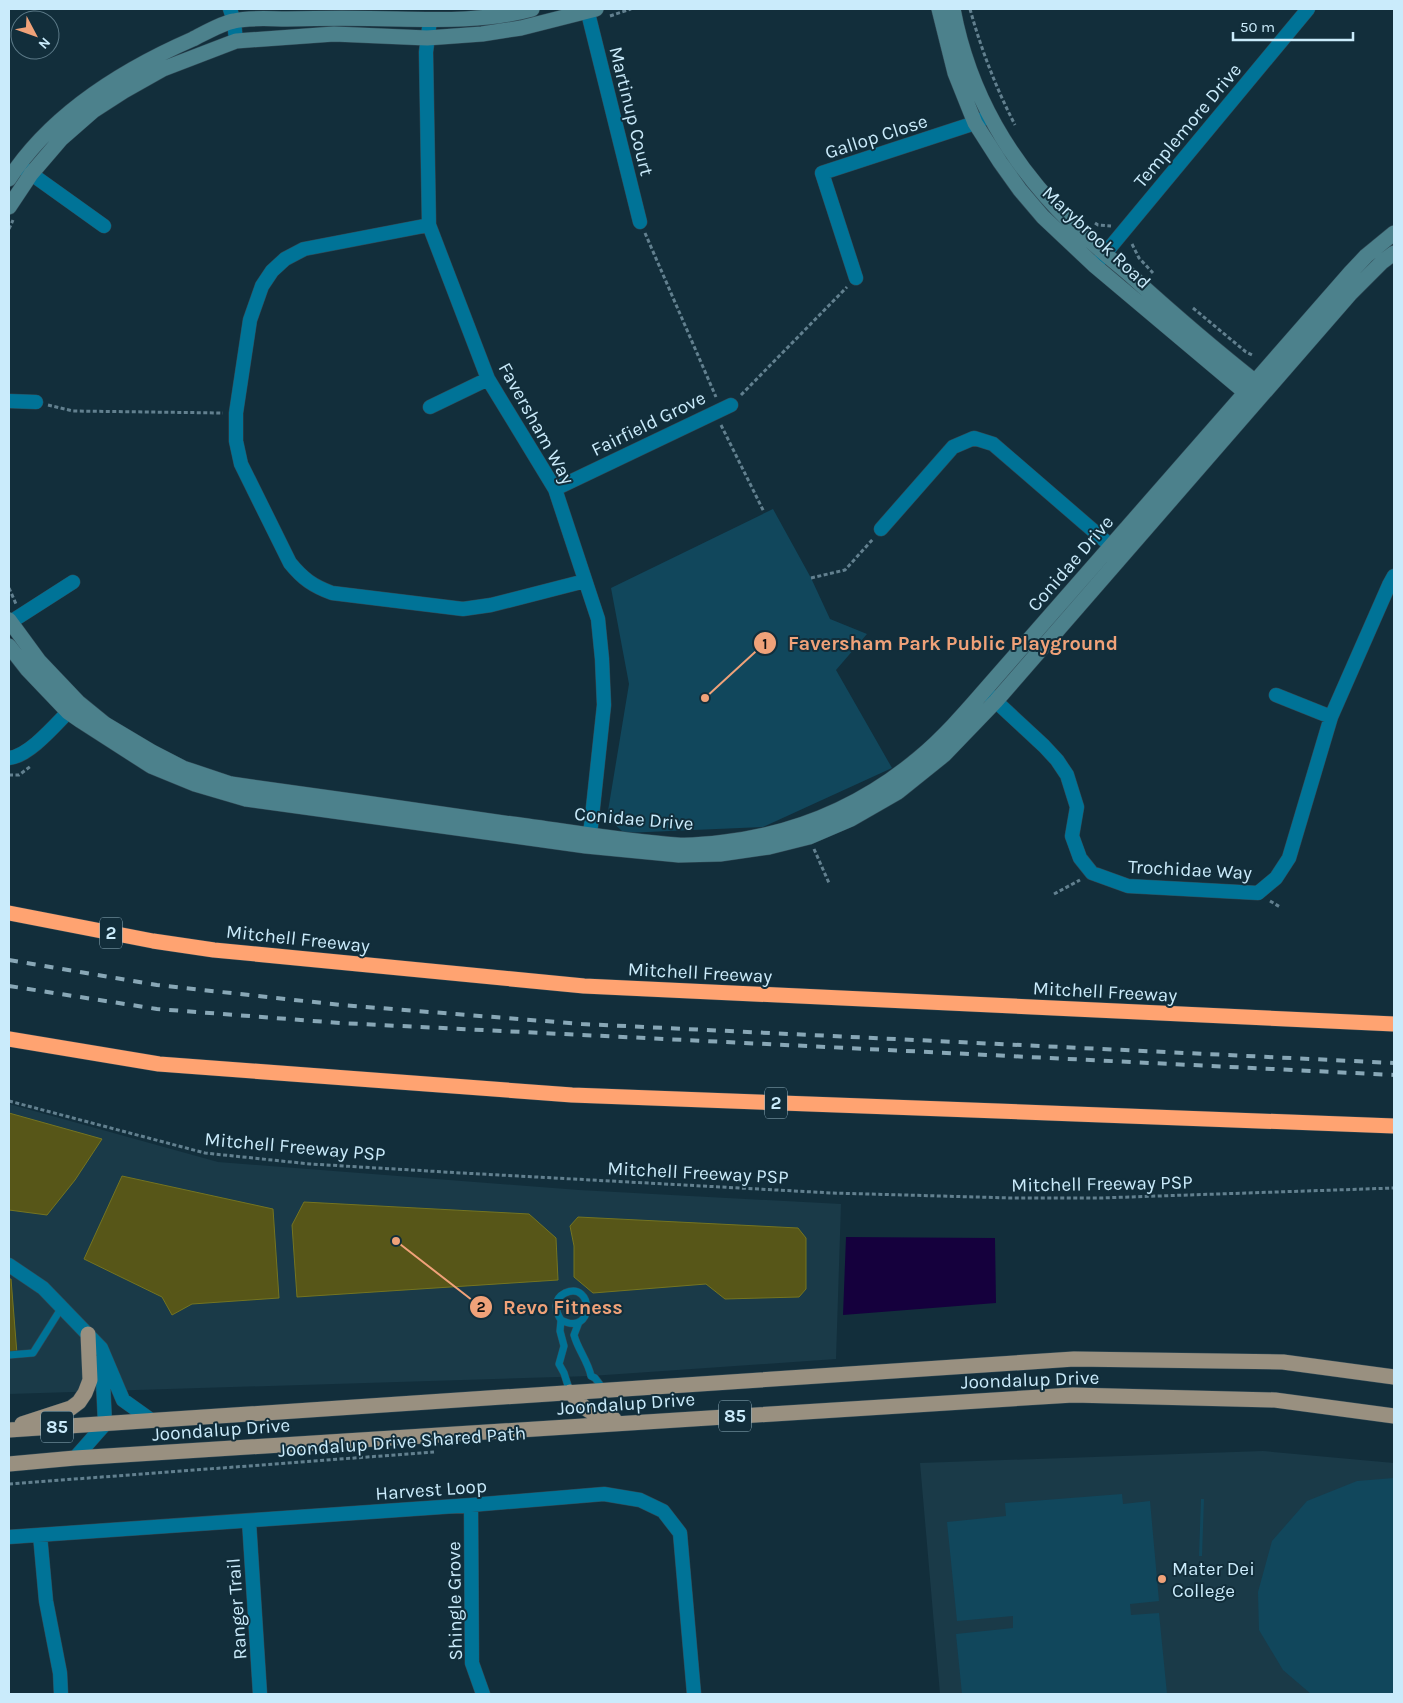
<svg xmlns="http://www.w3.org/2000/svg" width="1403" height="1703" viewBox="0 0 1403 1703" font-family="Karla,sans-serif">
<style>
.built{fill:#1a3a48}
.green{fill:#11475c}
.water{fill:#15003d}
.building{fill:#575618;stroke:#747421}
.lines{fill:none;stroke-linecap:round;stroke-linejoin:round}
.lane-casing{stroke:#304955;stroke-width:8}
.street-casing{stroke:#304955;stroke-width:15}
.secondary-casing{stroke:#304955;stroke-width:16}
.primary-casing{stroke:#304955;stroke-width:16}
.highway-casing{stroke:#304955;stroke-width:16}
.path{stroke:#62808f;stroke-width:3;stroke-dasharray:4 2.5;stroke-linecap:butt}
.lane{stroke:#007397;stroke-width:7}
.street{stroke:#007397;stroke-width:14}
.secondary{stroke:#4c818c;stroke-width:15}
.primary{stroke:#999080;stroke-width:15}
.highway{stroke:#ffa371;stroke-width:15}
.rail{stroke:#88a7b6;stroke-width:4;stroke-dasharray:9 9;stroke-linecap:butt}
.poi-dot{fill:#f0a279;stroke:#122e3b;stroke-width:2}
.labels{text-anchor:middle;stroke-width:4;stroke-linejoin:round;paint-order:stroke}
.shield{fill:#122e3b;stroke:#93b2c1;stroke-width:1}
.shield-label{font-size:18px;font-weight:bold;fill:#caebfb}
.street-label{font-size:19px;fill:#caebfb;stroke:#122e3b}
.poi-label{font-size:19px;fill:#caebfb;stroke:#122e3b;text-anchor:start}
.leader{fill:none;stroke:#f0a279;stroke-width:2}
.callout-dot{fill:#f0a279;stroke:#122e3b;stroke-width:2}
.mark-label{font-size:15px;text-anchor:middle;font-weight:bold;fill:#111}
.callout-label{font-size:20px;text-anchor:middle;font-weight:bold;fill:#f0a279;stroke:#122e3b;stroke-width:4;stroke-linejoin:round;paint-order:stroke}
</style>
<rect width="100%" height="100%" fill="#122e3b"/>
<path class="built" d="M9,1104L218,1162L579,1190L841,1204L836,1359L591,1376L9,1394Z
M1263,1451L1394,1463V1694H940L920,1463Z"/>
<path class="green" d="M773,509L811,578L830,619L867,634L836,670L892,768L763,827L624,833L607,817L629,684L611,588Z
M1394,1478V1694H1311L1283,1670L1259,1630L1258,1592L1272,1541L1307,1501L1357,1481Z
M1122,1494L1123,1504L1150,1501L1159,1601L1130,1604L1131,1615L1159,1613L1167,1694H962L956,1634L1013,1628V1616L957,1621L947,1522L1006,1516L1005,1503Z
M1201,1499H1204L1202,1556H1199Z"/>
<path class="water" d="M846,1237L995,1238L996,1303L843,1315Z"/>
<path class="building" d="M9,1113L102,1139L75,1180L47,1215L9,1210Z
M122,1176L273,1209L279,1298L192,1304L172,1315L162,1297L84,1259Z
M304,1202L529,1214L556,1238L558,1280L297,1297L292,1225Z
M578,1217L798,1228L806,1238V1289L799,1297L725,1299L706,1284L593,1293L574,1277V1246L570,1226Z
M9,1279H11L17,1354L9,1355Z"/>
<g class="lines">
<g class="lane-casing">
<path id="lane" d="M561,1320C595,1338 594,1280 565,1293C553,1299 555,1311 561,1320L560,1331L564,1346L559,1364L564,1373L570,1392
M579,1322L574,1335C578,1350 588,1361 591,1376L595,1378L604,1390
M9,1355L33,1353L62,1307"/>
</g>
<g class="street-casing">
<path id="street" d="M230,9L234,21L236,41
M587,9L640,222
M430,20L426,52L429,225L488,379L555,489L598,619L602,659L604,705L591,826L586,846
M23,168L104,226
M429,225L304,249L285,259L272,271L262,286L250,320L236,413V441L241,464L290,563C303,579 313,586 332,593L463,609L491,605L585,581
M1098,262L1308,9
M856,278L822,173L975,123L989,116
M9,401L36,402
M430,407L488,379
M555,489L731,405
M881,529L953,447L974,438L993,444L1118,552
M9,623L73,582
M988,694L1044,746L1057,760L1067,775L1077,807L1072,836L1080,858L1092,873L1128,886L1258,893L1276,878L1289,858L1331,717L1389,585L1394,576
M1276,695L1331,717
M9,758C31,756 60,719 76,704
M9,1265L43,1288L101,1348L123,1400L151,1420
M75,1458L105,1424L102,1359
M471,1505L472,1663L483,1694
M249,1521L260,1694
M40,1535L46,1601L60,1673L61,1694
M9,1537L471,1505L604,1494L640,1500L663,1511L680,1533L694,1694"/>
</g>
<g class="secondary-casing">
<path id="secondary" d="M939,9L955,73L975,123L1000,162L1020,190L1043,217L1095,266L1253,399
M953,9C969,94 1010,163 1072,224C1090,242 1110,258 1129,274C1172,313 1216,351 1262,387
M9,179C52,113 122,70 193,39C205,33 222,23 234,21C251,17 270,19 287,19C324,18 360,18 397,19C442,20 489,21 532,9
M9,207L31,174L61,139L93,111L124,91L163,69L236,41L334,34L427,38L482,34L521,28L596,9
M9,620L39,661L78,702L105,724L152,752L183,768L231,784C325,797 418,810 512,824C566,831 622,841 677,845C692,846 709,844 725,842C798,833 863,805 919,758C943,738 964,714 984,691L1350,273L1366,256L1394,233
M9,646L27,669L68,712L81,721L151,766L195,784L246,799L586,846L679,855L720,854L769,847L809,837L851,819L898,792L944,755L996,701L1350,294L1382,262L1394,253"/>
</g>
<g class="primary-casing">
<path id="primary" d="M570,1392C586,1411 590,1414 614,1419
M22,1424L71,1408L79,1402L85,1393L90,1380L88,1334
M9,1430L1074,1359L1283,1362L1394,1377
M9,1464L75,1458L1073,1395L1275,1400L1394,1416"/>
</g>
<g class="highway-casing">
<path id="highway" d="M9,913L153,941L214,950L584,986L1394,1024
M9,1039L159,1064L572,1095L1394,1126"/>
</g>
<path class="path" d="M970,9C981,49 996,88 1015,125
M610,16L631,9
M1095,223L1098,225L1111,226
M9,229L13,220
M645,233L716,397
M1132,244L1139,258L1153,273
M1193,308L1246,352L1252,355
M741,395L847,287
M48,405L73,411L223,413
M721,425L764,512
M811,578L845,570L873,539
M9,588L16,604
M9,775H19L31,766
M814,849L829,883
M1054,894L1080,880
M1270,901L1280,907
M9,1101L205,1153L310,1164L462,1173L832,1193L1012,1198H1100L1394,1188
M9,1484L434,1452"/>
<use href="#lane" class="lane"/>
<use href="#street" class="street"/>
<use href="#secondary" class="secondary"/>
<use href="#primary" class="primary"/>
<use href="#highway" class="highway"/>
<path class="rail" d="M9,960L157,985L341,1005L582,1024L1394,1063
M9,986L157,1009L340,1023L1394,1075"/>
</g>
<circle class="poi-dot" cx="1162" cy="1579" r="5"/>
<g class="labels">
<g class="shield">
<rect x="100" y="917.5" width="22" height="31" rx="4"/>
<rect x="765" y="1087.5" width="22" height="31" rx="4"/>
<rect x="719" y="1400.5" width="32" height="31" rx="4"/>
<rect x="41" y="1411.5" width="32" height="31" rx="4"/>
</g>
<g class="shield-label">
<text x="111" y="939">2</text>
<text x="776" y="1109">2</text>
<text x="735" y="1422">85</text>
<text x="57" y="1433">85</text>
</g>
<g class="street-label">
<text transform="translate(632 111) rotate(76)" y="7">Martinup Court</text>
<text transform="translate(1187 125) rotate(-50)" y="7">Templemore Drive</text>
<text transform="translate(876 136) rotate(-18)" y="7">Gallop Close</text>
<text transform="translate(1097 237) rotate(43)" y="7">Marybrook Road</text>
<text transform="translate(537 423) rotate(61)" y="7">Faversham Way</text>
<text transform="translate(648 423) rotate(-26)" y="7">Fairfield Grove</text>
<text transform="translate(1070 563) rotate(-49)" y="7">Conidae Drive</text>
<text transform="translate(634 818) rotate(5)" y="7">Conidae Drive</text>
<text transform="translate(1190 869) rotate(3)" y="7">Trochidae Way</text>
<text transform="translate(298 938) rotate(6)" y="7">Mitchell Freeway</text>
<text transform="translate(700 972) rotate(3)" y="7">Mitchell Freeway</text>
<text transform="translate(1105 991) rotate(3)" y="7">Mitchell Freeway</text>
<text transform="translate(295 1146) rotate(5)" y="7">Mitchell Freeway PSP</text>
<text transform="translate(698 1172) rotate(3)" y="7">Mitchell Freeway PSP</text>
<text transform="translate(1102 1183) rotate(-1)" y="7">Mitchell Freeway PSP</text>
<text transform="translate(1030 1379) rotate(-2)" y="7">Joondalup Drive</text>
<text transform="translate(626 1403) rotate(-4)" y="7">Joondalup Drive</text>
<text transform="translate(221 1429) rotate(-4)" y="7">Joondalup Drive</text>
<text transform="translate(402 1441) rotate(-4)" y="7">Joondalup Drive Shared Path</text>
<text transform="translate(431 1489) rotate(-4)" y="7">Harvest Loop</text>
<text transform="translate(454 1601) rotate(-91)" y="7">Shingle Grove</text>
<text transform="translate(236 1609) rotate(-94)" y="7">Ranger Trail</text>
</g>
<g class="poi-label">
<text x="1172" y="1575">Mater Dei<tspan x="1172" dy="22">College</tspan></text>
</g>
</g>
<path class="leader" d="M705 698L765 643M396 1241L481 1307"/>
<g class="callout-dot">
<circle cx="705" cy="698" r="5"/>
<circle cx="396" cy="1241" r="5"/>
<circle cx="765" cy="643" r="12"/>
<circle cx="481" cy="1307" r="12"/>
</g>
<g class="mark-label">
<text x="765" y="649">1</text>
<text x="481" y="1312">2</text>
</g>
<g class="callout-label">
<text x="953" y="650">Faversham Park Public Playground</text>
<text x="563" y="1314">Revo Fitness</text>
</g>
<rect width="1403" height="1703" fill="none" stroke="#caebfb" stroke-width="20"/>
<g transform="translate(35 35) rotate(131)"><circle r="24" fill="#122e3b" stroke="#5c7a88"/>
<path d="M0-4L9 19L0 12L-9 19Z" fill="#f0a279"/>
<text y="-8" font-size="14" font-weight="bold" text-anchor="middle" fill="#caebfb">N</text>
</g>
<path d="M1233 32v8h120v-8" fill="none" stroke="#caebfb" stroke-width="2.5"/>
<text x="1240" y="32" font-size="15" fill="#caebfb" stroke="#122e3b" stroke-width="4" paint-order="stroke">50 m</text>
</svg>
